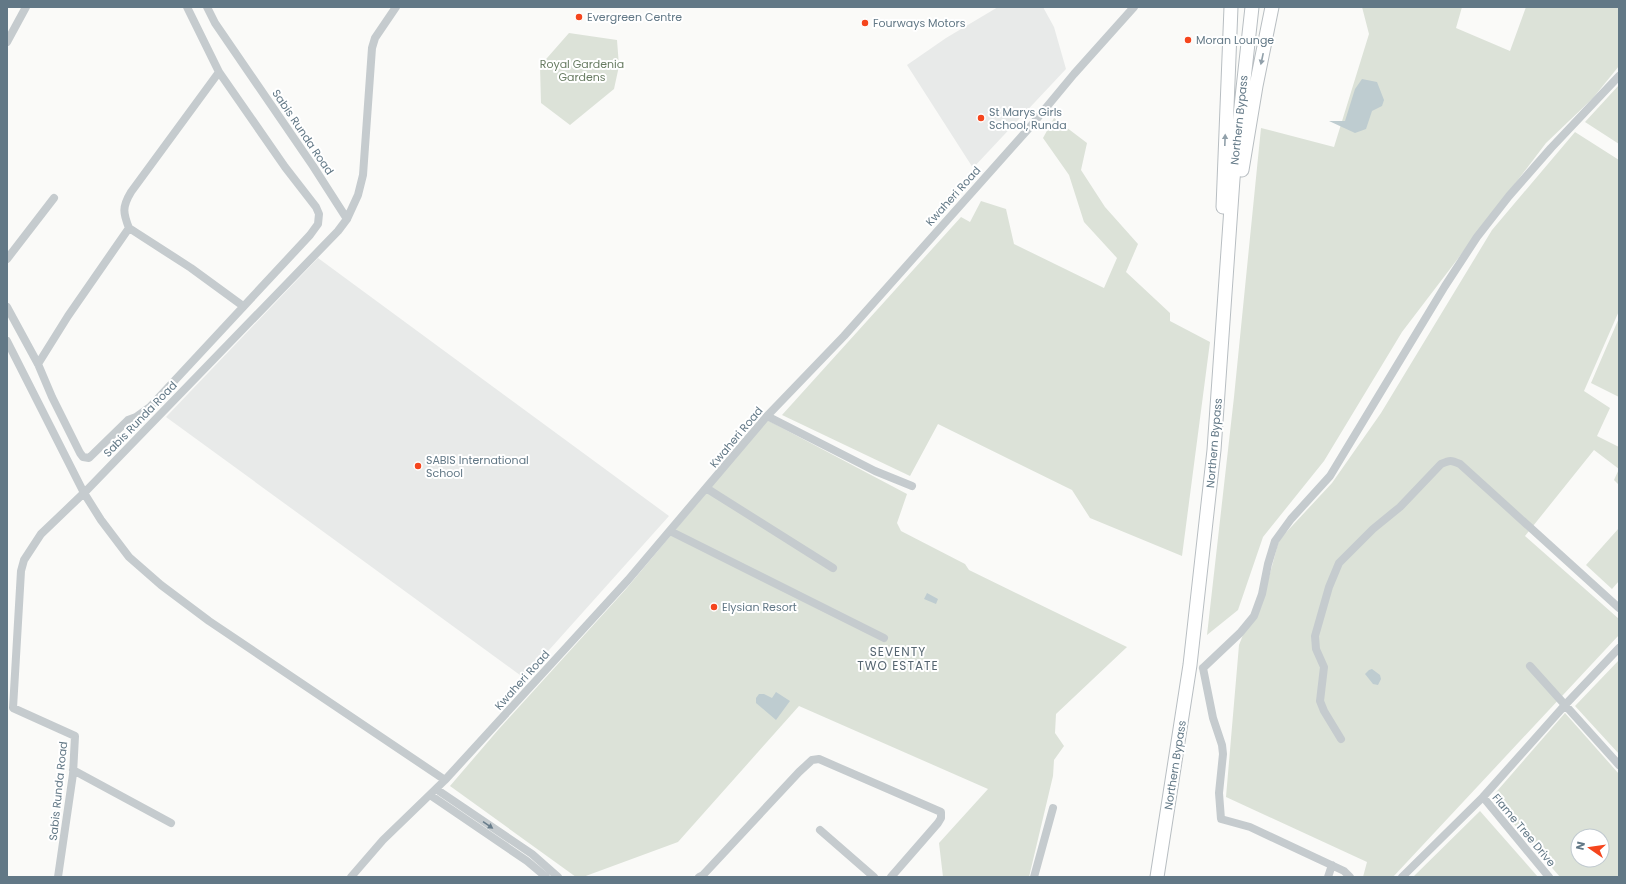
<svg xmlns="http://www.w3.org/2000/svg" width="1626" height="884" viewBox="0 0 1626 884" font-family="Poppins,sans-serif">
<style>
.built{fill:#e8eae9}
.green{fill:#dce2d8;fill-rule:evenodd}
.water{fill:#beccd0}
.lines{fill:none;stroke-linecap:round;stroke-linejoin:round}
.primary-casing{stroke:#b8bec2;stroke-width:15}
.minor{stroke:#c5cbce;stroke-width:8}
.primary{stroke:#fff;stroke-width:13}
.oneway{fill:#91a0aa}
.oneway2{fill:#677c8a}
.poi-dot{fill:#f5451d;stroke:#fff;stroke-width:1.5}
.labels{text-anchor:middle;stroke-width:4;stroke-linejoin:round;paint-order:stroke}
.poi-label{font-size:11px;fill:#627886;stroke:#fff;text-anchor:start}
.park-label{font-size:11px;fill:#687c62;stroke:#fff}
.street-label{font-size:11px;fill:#627886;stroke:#fff}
.neighbourhood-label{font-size:12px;letter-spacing:1px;fill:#556570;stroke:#fff}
</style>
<rect width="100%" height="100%" fill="#fafaf8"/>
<path class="built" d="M998,7H1043L1054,27L1066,69L973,168L907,65L946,38Z
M318,258L669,516L524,678L166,417Z"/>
<path class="green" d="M1362,7H1462L1456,28L1510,51L1526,7H1619V66L1593,98L1546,143L1402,332L1324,461L1263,537L1238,610L1207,635L1234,397L1261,128L1334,147L1369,34Z
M569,33L617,40L619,66L614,89L570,125L541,103L540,66Z
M1619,85V144L1585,122Z
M1054,118L1087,143L1081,170L1105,207L1138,244L1126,272L1170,313V321L1210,342L1182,556L1090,518L1072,490L938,424L910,476L782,415L961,217L970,222L981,201L1006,209L1014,244L1104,288L1117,258L1084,222L1069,175L1043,138Z
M1575,132L1619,160V311L1584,391L1610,408L1597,436L1619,447V485L1614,480L1619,469L1594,450L1525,536L1619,619V635L1393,877H1363L1367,862L1226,797L1239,645L1243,635L1261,607L1279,540L1332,483L1381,413L1492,230Z
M1619,318V397L1591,383Z
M767,420L907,494L897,523L901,531L965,564L969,570L1127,647L1056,714L1055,733L1064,746L1054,760L1053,776L1029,877H943L939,843L988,789L799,706L678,842L583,877H576L450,786L498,730L626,589Z
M1619,528V581L1612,589L1586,565Z
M1619,660V754L1575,706Z
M1565,713L1619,774V877H1560L1491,798ZM1578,836H1602V860H1578Z
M1480,811L1538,877H1413Z"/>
<path class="water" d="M1362,79L1377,82L1384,100L1382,106L1372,111L1366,129L1355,133L1329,121H1345L1355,89Z
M927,593L938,599L936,604L924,599Z
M1372,669L1380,675L1381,679L1378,685L1373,684L1365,674L1369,670Z
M776,692L790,701L776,720L756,703V698L759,694H764L772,698Z"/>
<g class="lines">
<g class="primary-casing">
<path id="primary" d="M1242,170L1256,86L1272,7
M1223,207L1231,7
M1157,877L1190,665L1214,450L1233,179L1252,7"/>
</g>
<path class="minor" d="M207,7L215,23L313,166L347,219
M7,42L26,7
M219,72L131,192C122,207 123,213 129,228L191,268L243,306
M7,259L54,198
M7,307L38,364L52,397L80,453L83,457L89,458L128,420L136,417L150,407L310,235L318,224L319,214L316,207L285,167L219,72L187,7
M7,341L84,493L101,520L129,557L161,585L209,621L445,780
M38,364L68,316L129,228
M767,416L875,471L912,486
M706,488L833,568
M670,531L884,638
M1530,666L1619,765
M1203,668L1240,633L1254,616L1262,594L1268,564L1275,541L1291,519L1330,476L1445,286L1477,237L1509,196L1551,148L1619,76
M1203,668L1213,718L1222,745L1223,754L1219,793L1221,819L1250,827L1344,871L1350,877
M1341,739L1324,711L1320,701L1324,667L1316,649L1315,636L1329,587L1339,563L1373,529L1400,507L1441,464C1450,460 1451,460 1460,464L1619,608
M73,770L171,823
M436,789L532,854L558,877
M430,795L527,861L546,877
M1483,797L1549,877
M820,830L874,877
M58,877L73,774L75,736L13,708L21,571L24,560L41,534L87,490L338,231L347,219L358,195L363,175L372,48L375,38L396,7
M351,877L383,840L445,780L628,580L767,416L844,336L1030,127L1074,74L1134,7
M699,877L703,875L799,772L812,760L819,759L941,812V818L938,823L891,877
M1034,877L1053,808
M1328,877L1332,865
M1402,877L1483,797L1565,705L1619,648"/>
<use href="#primary" class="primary"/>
</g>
<defs><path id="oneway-solid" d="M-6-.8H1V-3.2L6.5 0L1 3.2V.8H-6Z"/></defs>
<g class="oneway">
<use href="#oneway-solid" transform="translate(1262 59) rotate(102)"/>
<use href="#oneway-solid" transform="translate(1225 140) rotate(-88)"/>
</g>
<use class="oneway2" href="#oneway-solid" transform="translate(488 825) rotate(34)"/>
<g class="poi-dot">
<circle cx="579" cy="17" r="4"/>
<circle cx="865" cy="23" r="4"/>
<circle cx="1188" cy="40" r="4"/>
<circle cx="981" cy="118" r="4"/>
<circle cx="418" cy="466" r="4"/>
<circle cx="714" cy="607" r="4"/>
</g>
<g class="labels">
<g class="poi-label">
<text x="587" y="21">Evergreen Centre</text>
<text x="873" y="27">Fourways Motors</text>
<text x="1196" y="44">Moran Lounge</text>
<text x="989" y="116">St Marys Girls<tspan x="989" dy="13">School, Runda</tspan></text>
<text x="426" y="464">SABIS International<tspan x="426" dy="13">School</tspan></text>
<text x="722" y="611">Elysian Resort</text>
</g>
<g class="park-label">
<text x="582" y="68">Royal Gardenia<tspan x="582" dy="13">Gardens</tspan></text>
</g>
<g class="street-label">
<text transform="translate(1239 120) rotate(-84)" y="4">Northern Bypass</text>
<text transform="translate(303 132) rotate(56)" y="4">Sabis Runda Road</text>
<text transform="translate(953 196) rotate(-48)" y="4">Kwaheri Road</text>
<text transform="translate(140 419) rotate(-46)" y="4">Sabis Runda Road</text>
<text transform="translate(736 437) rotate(-50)" y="4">Kwaheri Road</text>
<text transform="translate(1214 443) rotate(-85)" y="4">Northern Bypass</text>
<text transform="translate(522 680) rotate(-48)" y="4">Kwaheri Road</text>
<text transform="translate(1175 765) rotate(-81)" y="4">Northern Bypass</text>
<text transform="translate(58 791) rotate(-84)" y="4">Sabis Runda Road</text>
<text transform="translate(1524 830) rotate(50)" y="4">Flame Tree Drive</text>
</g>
<g class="neighbourhood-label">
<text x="898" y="656">SEVENTY<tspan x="898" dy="14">TWO ESTATE</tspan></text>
</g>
</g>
<rect width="1626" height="884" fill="none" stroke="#627886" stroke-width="16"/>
<g transform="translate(1590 848) rotate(283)"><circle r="19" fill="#ffffff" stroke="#c0c9cf"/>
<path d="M0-3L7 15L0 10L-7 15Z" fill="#f5451d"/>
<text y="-6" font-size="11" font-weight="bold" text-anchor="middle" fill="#627886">N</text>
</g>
</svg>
